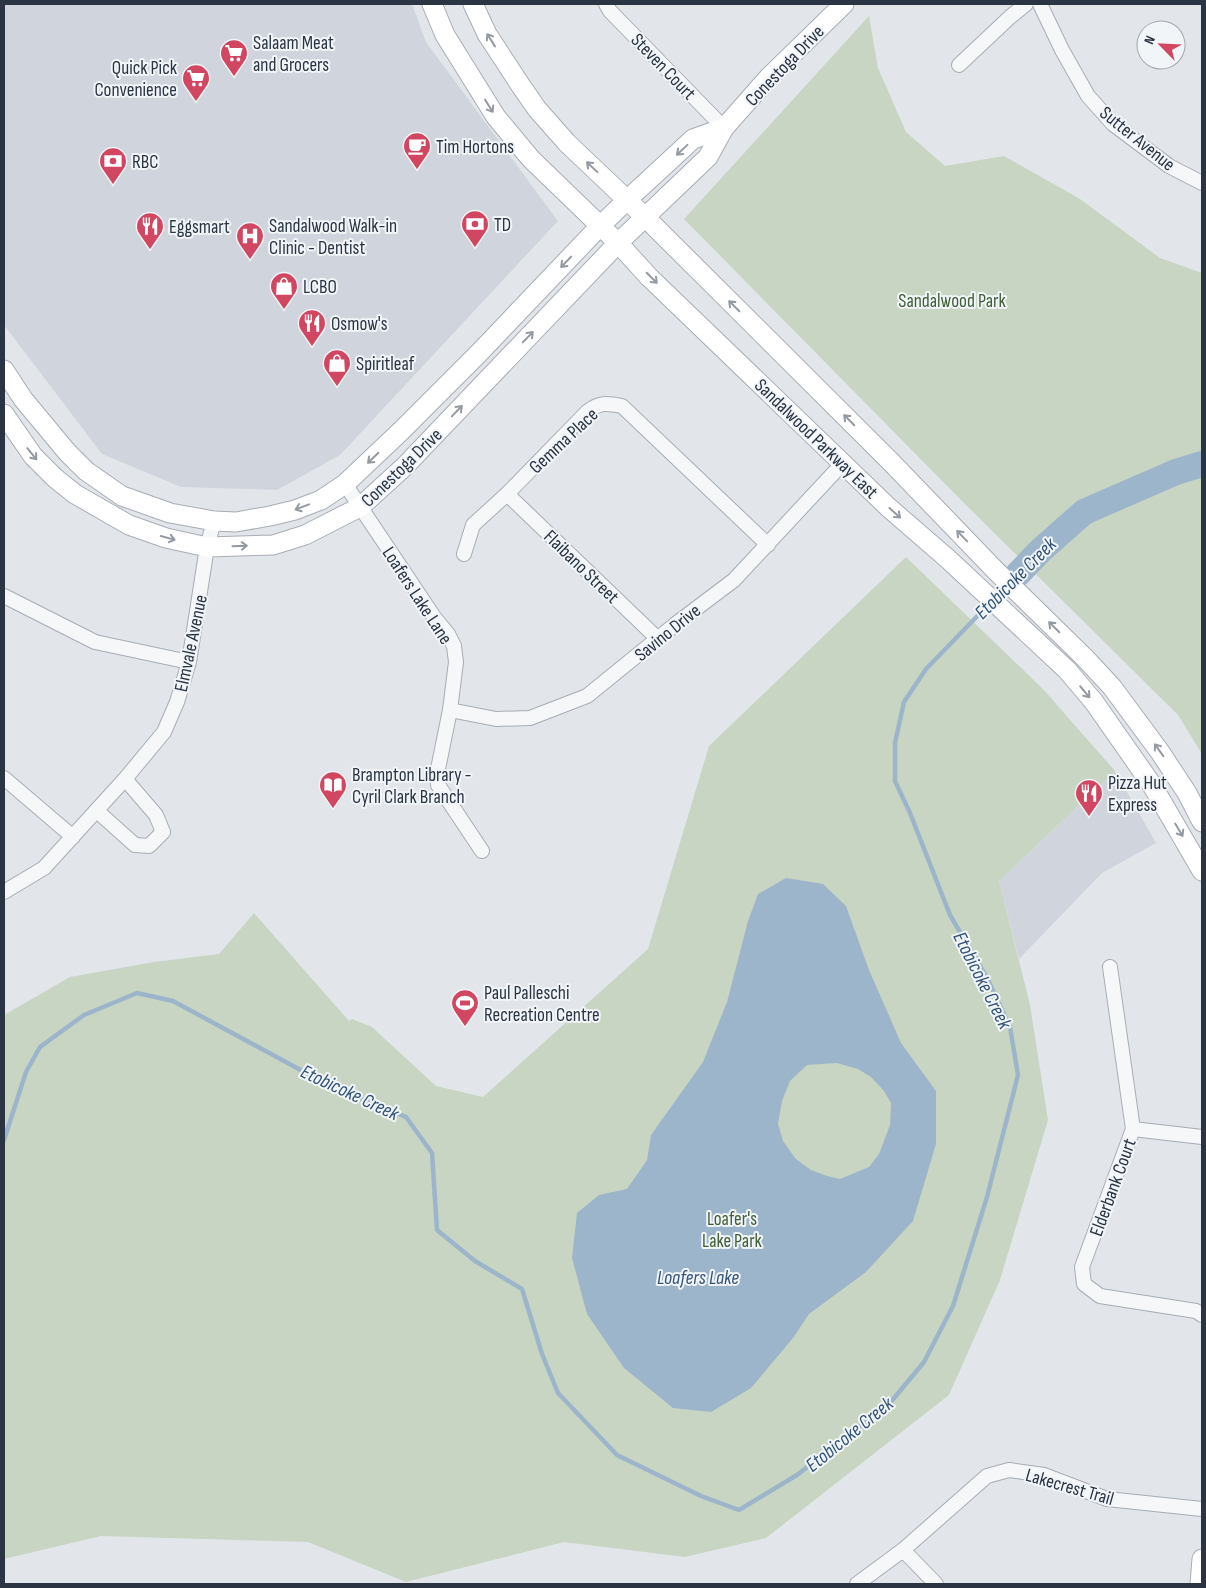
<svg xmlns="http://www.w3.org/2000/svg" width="1206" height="1588" viewBox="0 0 1206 1588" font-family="'Sofia Sans Condensed',sans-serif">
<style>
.built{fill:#d0d5dd}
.green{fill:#c8d5c3}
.water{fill:#9db5cb;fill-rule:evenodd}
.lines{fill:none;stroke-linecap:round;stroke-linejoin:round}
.stream{stroke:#9db5cb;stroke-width:4.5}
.river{stroke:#9db5cb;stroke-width:26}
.street-casing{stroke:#a7adb5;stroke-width:16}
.secondary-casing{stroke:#a7adb5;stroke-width:21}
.street{stroke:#f5f7f9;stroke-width:14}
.secondary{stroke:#fff;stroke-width:19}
.oneway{stroke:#949aa1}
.labels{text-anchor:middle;stroke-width:4;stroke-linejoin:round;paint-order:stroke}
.poi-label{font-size:19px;fill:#2a3443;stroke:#f2f5f8;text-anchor:start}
.street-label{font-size:19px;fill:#2a3443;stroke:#f2f5f8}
.park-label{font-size:19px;fill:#405f37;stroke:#f2f5f8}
.water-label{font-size:20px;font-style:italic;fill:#335478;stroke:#f2f5f8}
</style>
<rect width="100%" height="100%" fill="#e2e6eb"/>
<path class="built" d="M4,4H412L426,42L558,221L340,455L277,490L181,487L102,454L4,325Z
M1115,771L1156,843L1102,873L1019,959L999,881Z"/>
<path class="green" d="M869,16L878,68L906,132L945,166L1004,156L1080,199L1160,258L1202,273V754L1178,715L961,500L684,219Z
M906,557L1044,690L1115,771L999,881L1030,1005L1048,1120L1000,1280L949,1395L766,1538L685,1557L564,1542L406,1582L308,1542L101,1536L4,1559V1015L70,977L154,962L219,954L254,913L349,1021L352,1019L372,1027L436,1086L483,1097L648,949L709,746Z"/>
<path class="water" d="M786,878L823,884L846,906L869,970L901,1043L936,1091V1144L913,1221L866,1272L809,1314L793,1338L751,1388L711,1412L673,1408L624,1368L587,1314L572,1258L577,1213L599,1195L627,1189L647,1160L651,1135L703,1062L727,1002L748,921L758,894ZM837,1063L858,1069L871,1077L884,1091L891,1103L890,1125L879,1154L869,1167L840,1179L827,1176L811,1170L796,1159L783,1141L778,1124L782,1101L790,1081L807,1065Z"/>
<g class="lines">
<path class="stream" d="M1011,581L1018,574
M4,1140L26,1072L40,1047L84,1015L137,993L173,1001L308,1074L360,1098L406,1117L432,1153L437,1230L475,1261L522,1289L542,1354L558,1393L617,1455L701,1496L739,1510L797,1475L890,1403L924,1362L953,1306L987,1197L1018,1075L1010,1027L987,978L950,915L910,813L895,781V743L904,702L926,669L990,603"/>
<path class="river" d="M1018,574L1040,551L1084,512L1176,472L1202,464"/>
<g class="street-casing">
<path id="street" d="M606,4L610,11L724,128
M1040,4L1062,50L1088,96L1113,124L1169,166L1202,183
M959,65L1010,17L1026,4
M345,484L434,617L448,634L454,646L456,662L450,710L437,774L438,785L482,851
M507,494L658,639
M464,554L473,525L507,494L587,412C599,402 607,403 622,406L768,545
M4,596L95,642L189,662
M450,710L496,719L530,718L587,696L677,623L734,580L843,463
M4,778L73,837
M97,811L135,845L149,846L163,832L156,815L125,779
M4,892L44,868L125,779L164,732L177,702L189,662L207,547L214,521
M1110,967L1133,1129L1082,1267L1084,1284L1100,1296L1196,1311L1202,1315
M1133,1129L1202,1137
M903,1550L936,1584
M857,1584L903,1550L987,1476L1009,1470L1044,1475L1107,1499L1202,1509"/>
</g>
<g class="secondary-casing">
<path id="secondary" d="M432,4L445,35L496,117L531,159L618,243L649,277L888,507L948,559L1067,670L1094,702L1152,785L1202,871
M473,4L487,34L521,86L537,109L567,143L646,218L890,461L996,571L1084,657L1112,687L1160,752L1187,793L1202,822
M4,370L23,399L67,452L86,471L122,496L170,513L214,521L236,522L270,516L295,510L321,500L345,484L401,431L478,354L600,226L627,200L693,139L724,128
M4,414L33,456L55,478L75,494L129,525L166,538L207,547L273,545L305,535L360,507L404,467L618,243L708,157L724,128L769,77L844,4
M1200,1584L1202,1559"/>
</g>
<use href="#street" class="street"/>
<use href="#secondary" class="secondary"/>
</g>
<defs><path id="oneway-shaft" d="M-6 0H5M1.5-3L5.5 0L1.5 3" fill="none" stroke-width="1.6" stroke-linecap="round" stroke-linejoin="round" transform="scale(1.25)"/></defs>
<g class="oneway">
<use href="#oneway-shaft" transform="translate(491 40) rotate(-122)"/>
<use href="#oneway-shaft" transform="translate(489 106) rotate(58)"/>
<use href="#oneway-shaft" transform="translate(682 150) rotate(137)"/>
<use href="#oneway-shaft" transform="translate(592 167) rotate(-137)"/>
<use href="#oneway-shaft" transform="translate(566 262) rotate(134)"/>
<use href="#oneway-shaft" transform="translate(652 278) rotate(45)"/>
<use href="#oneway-shaft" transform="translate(734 306) rotate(-135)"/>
<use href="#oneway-shaft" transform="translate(528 337) rotate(-46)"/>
<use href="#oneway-shaft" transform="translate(457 411) rotate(-46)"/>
<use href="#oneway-shaft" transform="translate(849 420) rotate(-135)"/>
<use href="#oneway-shaft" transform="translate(32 454) rotate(51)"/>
<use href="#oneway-shaft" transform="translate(373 458) rotate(136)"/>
<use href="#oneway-shaft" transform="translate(302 507) rotate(159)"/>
<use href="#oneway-shaft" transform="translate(895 513) rotate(42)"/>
<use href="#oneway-shaft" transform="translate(962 536) rotate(-134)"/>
<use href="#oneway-shaft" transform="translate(168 538) rotate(15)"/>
<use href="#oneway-shaft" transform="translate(240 546) rotate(-2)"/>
<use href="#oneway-shaft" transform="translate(1054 627) rotate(-135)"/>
<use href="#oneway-shaft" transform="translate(1085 692) rotate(50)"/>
<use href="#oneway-shaft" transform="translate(1159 750) rotate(-125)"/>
<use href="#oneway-shaft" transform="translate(1179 830) rotate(59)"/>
</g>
<defs>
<g id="supermarket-pin" transform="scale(1.4375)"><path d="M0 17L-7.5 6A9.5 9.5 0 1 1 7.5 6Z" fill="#d14660" stroke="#f2f5f8"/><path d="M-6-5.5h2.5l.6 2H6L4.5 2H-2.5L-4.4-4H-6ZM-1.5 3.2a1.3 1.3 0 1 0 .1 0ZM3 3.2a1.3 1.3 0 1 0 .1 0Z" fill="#fff"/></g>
<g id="cafe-pin" transform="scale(1.4375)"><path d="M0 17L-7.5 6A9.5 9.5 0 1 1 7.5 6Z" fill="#d14660" stroke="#f2f5f8"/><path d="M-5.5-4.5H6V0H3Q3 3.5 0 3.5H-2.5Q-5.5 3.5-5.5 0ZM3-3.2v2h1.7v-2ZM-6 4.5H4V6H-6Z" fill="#fff"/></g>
<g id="bank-pin" transform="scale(1.4375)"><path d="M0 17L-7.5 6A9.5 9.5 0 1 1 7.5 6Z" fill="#d14660" stroke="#f2f5f8"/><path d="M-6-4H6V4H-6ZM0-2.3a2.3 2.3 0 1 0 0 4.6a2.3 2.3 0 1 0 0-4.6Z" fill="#fff"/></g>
<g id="restaurant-pin" transform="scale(1.4375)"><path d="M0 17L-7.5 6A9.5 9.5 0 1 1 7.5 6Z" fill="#d14660" stroke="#f2f5f8"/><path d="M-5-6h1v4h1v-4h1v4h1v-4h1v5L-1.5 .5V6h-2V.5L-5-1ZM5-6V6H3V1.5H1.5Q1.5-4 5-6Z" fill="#fff"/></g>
<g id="hospital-pin" transform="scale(1.4375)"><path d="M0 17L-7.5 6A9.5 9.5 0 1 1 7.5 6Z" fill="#d14660" stroke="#f2f5f8"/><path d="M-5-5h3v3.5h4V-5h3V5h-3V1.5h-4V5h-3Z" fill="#fff"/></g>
<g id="shop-pin" transform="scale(1.4375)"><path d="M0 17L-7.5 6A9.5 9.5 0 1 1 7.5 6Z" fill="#d14660" stroke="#f2f5f8"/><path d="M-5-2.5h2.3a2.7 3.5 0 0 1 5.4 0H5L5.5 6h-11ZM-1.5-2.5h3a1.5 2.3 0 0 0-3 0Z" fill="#fff"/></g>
<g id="library-pin" transform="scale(1.4375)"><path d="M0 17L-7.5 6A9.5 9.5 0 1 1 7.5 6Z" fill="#d14660" stroke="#f2f5f8"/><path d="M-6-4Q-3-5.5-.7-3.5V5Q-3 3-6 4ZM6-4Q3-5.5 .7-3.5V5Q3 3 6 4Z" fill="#fff"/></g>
<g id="stadium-pin" transform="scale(1.4375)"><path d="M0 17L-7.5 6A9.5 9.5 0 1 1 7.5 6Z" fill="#d14660" stroke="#f2f5f8"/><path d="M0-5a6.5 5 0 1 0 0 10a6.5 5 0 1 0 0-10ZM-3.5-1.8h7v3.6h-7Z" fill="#fff"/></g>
</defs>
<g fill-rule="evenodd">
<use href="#supermarket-pin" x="234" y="53"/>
<use href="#supermarket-pin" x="196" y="78"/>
<use href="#cafe-pin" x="417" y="146"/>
<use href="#bank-pin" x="113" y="161"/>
<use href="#bank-pin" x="475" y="224"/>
<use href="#restaurant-pin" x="150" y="226"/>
<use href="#hospital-pin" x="250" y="236"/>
<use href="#shop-pin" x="284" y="286"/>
<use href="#restaurant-pin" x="312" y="323"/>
<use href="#shop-pin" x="337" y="363"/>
<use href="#library-pin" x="333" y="785"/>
<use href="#restaurant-pin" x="1089" y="793"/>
<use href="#stadium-pin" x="465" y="1003"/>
</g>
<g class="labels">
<g class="poi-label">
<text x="253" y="49">Salaam Meat<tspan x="253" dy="22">and Grocers</tspan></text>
<text x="177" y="74" text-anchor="end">Quick Pick<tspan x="177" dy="22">Convenience</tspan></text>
<text x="436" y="153">Tim Hortons</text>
<text x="132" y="168">RBC</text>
<text x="494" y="231">TD</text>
<text x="269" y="232">Sandalwood Walk-in<tspan x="269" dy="22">Clinic - Dentist</tspan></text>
<text x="169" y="233">Eggsmart</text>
<text x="303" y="293">LCBO</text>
<text x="331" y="330">Osmow's</text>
<text x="356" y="370">Spiritleaf</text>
<text x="352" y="781">Brampton Library -<tspan x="352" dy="22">Cyril Clark Branch</tspan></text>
<text x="1108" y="789">Pizza Hut<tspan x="1108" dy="22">Express</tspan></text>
<text x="484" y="999">Paul Palleschi<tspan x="484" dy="22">Recreation Centre</tspan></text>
</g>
<g class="street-label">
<text transform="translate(784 65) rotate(-46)" y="7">Conestoga Drive</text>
<text transform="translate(664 66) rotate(46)" y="7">Steven Court</text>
<text transform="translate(1138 138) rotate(39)" y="7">Sutter Avenue</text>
<text transform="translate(817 438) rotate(44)" y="7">Sandalwood Parkway East</text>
<text transform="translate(563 440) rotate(-43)" y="7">Gemma Place</text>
<text transform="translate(401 467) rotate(-44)" y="7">Conestoga Drive</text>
<text transform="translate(582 566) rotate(44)" y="7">Flaibano Street</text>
<text transform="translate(418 595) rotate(57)" y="7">Loafers Lake Lane</text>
<text transform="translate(667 632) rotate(-39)" y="7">Savino Drive</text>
<text transform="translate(190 643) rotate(-78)" y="7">Elmvale Avenue</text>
<text transform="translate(1112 1187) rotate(-70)" y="7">Elderbank Court</text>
<text transform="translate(1070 1486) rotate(16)" y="7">Lakecrest Trail</text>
</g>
<g class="park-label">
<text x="952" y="307">Sandalwood Park</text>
<text x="732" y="1225">Loafer's<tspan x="732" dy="22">Lake Park</tspan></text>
</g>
<g class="water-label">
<text transform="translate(1015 578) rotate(-45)" y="7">Etobicoke Creek</text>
<text transform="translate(983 980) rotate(63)" y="7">Etobicoke Creek</text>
<text transform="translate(350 1092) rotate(25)" y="7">Etobicoke Creek</text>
<text x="698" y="1284">Loafers Lake</text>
<text transform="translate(849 1434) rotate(-39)" y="7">Etobicoke Creek</text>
</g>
</g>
<rect width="1206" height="1588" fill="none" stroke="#2a3443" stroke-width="10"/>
<g transform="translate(1161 45) rotate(294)"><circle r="24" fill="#f2f5f8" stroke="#a2a8b0"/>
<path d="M0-4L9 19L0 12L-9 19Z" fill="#d14660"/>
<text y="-8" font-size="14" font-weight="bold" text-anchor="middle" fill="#2a3443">N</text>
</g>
</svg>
